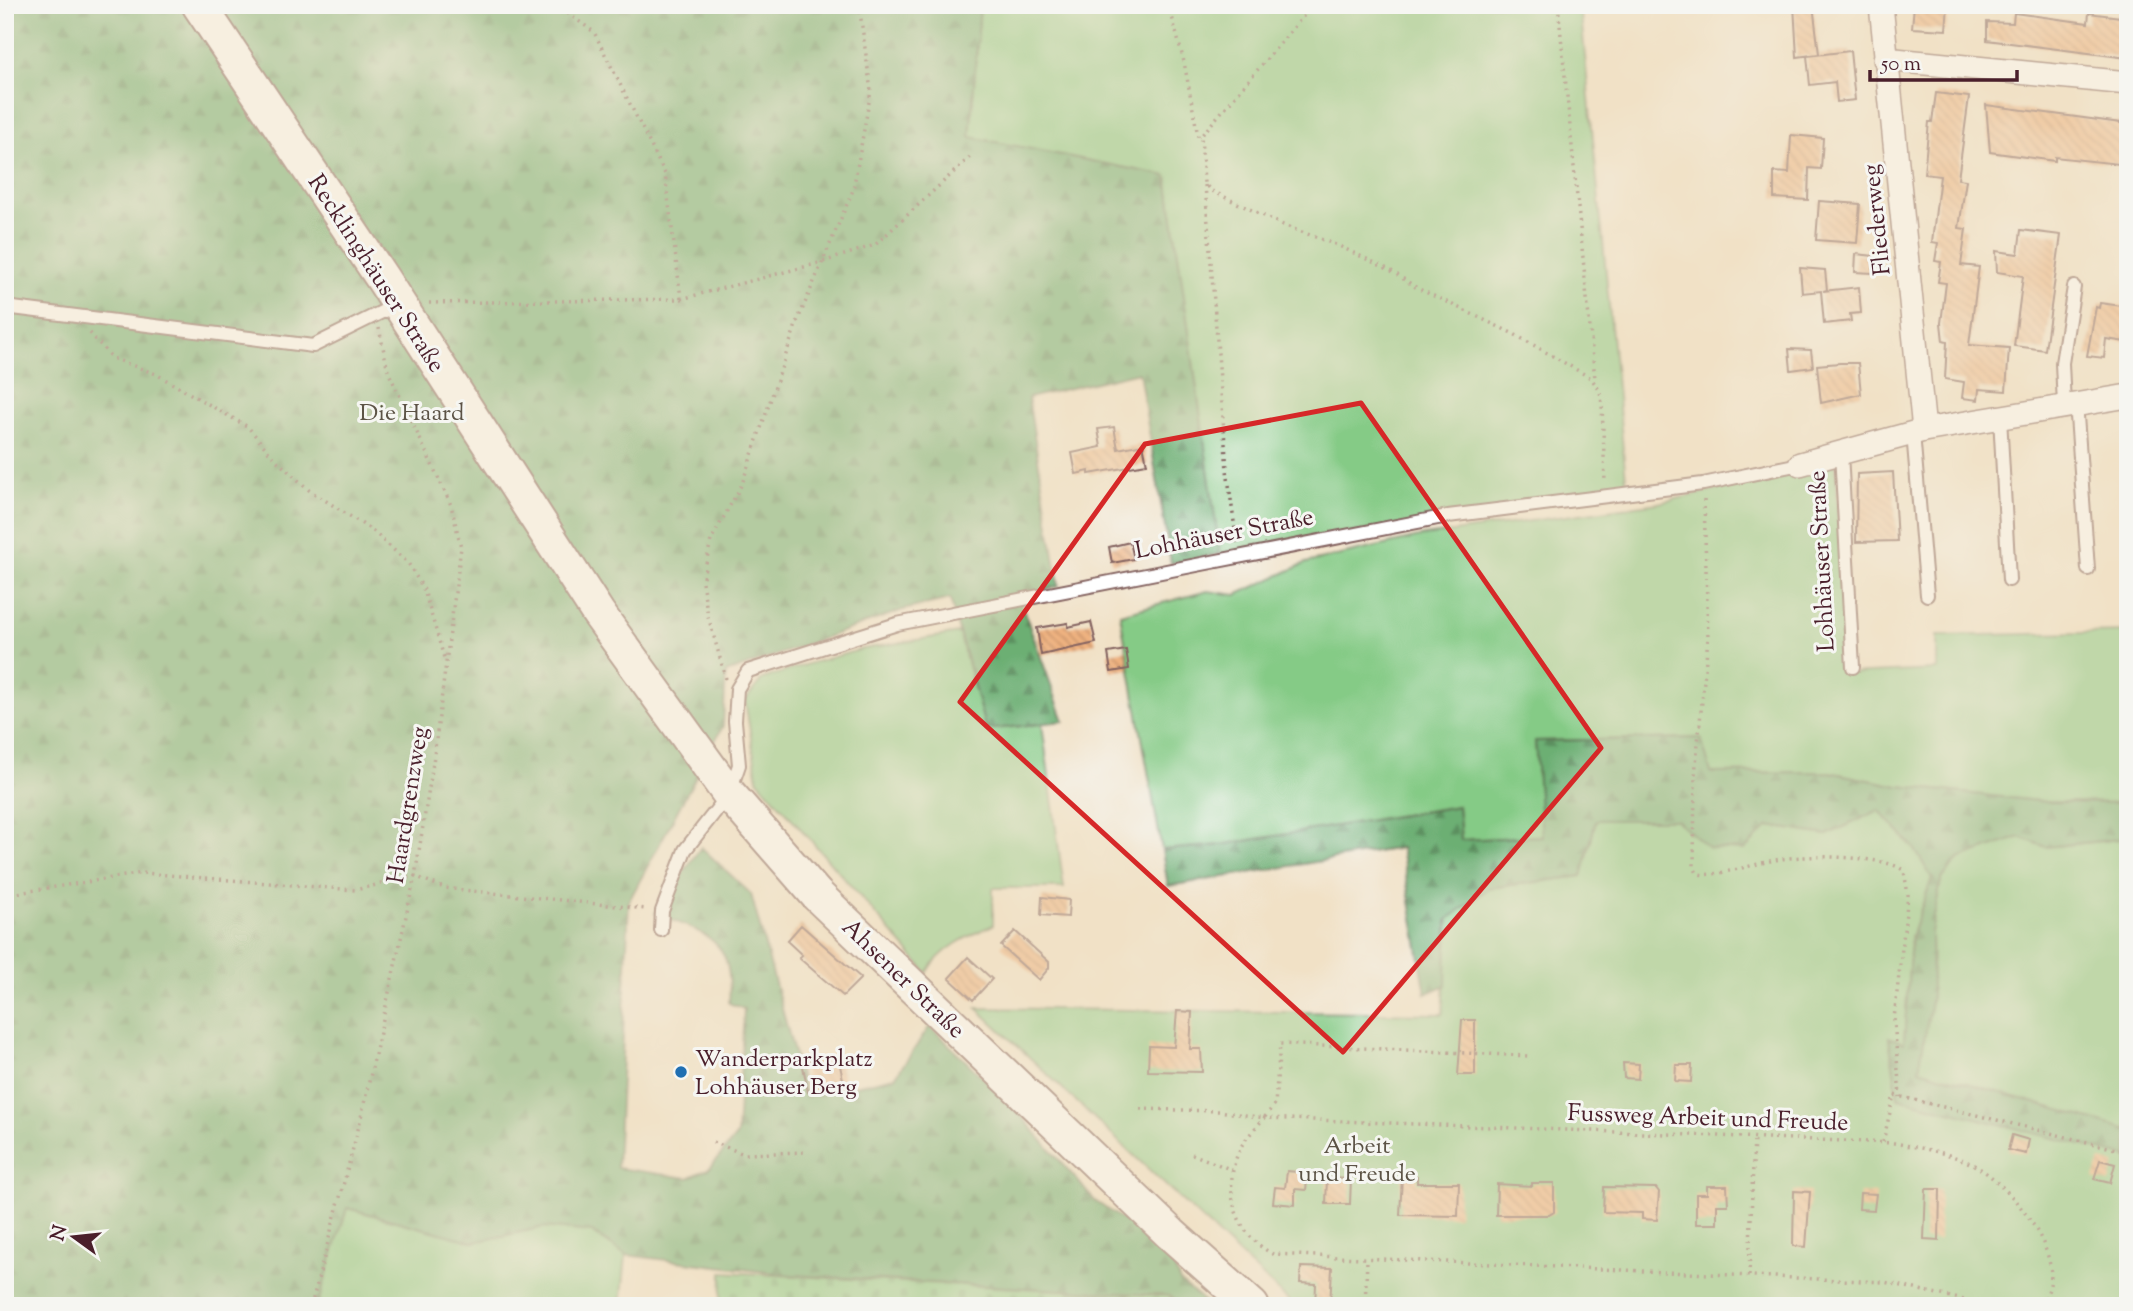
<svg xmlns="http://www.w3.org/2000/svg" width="2133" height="1311" viewBox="0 0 2133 1311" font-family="'Sorts Mill Goudy',serif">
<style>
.green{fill:#85cb86;stroke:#687558;stroke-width:2}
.forest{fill:url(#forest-firs);stroke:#5b674f;stroke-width:2}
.cemetery{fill:url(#cemetery-stones);stroke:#687558;stroke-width:2}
.building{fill:url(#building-back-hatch)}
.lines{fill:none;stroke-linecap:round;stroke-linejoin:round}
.lane-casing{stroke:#846361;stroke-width:16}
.street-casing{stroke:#846361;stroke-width:26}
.secondary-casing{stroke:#846361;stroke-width:37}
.path{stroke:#846361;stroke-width:3.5;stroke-dasharray:2 5;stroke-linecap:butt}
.lane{stroke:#fff;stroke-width:12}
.street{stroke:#fff;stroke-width:23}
.secondary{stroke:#fff;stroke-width:33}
.marked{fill:none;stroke:#d62828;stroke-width:5;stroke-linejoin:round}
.poi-dot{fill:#1f6fb2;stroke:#f6f6f2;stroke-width:2.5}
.labels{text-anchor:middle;stroke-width:6;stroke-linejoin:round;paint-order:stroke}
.street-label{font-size:24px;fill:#4a1f2b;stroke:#f6f6f2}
.park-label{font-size:24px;fill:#5c5346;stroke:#f6f6f2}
.poi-label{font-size:24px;fill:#4a1f2b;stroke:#f6f6f2;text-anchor:start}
</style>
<defs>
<pattern id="forest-firs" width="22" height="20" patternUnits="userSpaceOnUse" patternTransform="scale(1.75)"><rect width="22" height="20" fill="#6caf73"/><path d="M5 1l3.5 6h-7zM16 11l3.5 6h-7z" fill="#5b8e5f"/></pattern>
<pattern id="cemetery-stones" width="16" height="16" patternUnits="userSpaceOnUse" patternTransform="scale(1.75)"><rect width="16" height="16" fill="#85cb86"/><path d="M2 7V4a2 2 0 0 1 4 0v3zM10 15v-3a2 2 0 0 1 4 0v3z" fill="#74ae74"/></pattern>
<pattern id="building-back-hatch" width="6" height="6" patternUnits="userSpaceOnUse" patternTransform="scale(1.75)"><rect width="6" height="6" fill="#efb280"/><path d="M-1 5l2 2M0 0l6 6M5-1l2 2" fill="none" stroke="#c49069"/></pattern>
</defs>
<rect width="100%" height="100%" fill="#f6f6f2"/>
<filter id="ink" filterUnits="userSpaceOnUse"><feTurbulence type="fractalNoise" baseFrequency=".0143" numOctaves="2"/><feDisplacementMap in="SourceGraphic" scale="14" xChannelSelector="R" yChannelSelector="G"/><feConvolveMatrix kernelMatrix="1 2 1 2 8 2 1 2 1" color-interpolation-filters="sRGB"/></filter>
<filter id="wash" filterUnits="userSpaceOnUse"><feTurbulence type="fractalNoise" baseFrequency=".00686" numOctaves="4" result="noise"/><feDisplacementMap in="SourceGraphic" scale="28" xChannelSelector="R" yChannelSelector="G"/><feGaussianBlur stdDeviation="1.57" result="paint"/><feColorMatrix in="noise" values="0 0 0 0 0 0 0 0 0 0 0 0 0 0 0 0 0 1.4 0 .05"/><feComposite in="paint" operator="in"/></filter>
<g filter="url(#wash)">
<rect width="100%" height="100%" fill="#f1e1c6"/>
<path class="green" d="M980,5H1580L1627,490L1220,554L1167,176L970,137Z
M1836,463L1846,674L1937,670V636L2128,632V803L2047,802L1899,786L1829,772L1710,773L1701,738L1535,741L1543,836L1461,840L1458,806L1219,845L1162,850L1120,614L1208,591L1236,595L1306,563L1424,536L1658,503Z
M959,633L986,730L1042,724L1064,888H993V925C968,936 941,948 927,973L758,780L745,701L762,679L811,663L863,649Z
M1879,810L1914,848L1932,878L1911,937L1904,1043L1889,1038L1898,1098L2128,1157V1306H1294L977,1008L1443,1014L1449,918L1489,888L1582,876L1596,820H1676L1709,848L1769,826L1827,835Z
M2020,837L2046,847L2128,838V1130L1918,1069L1932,995L1931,932L1941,880L1958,859Z
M347,1208L474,1242L544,1227L592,1232L626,1255L621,1306H317Z"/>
<path class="forest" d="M5,5H980L970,137L1167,176L1220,554L1171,563L1139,372L1028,398L1059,586L1019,597L1064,721L986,730L950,599L903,610L726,673L723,726L629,901L617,1168L688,1178L710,1168L737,1135L744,1009L729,1003C734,937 708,936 655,913L701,847L751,894L806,1097L895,1077L930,1026L1017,1111L1095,1201L1167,1250L1180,1282L1210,1306H1180L1169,1296L791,1275L626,1255L592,1232L544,1227L474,1242L347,1208L317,1306H5Z
M1701,738L1711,773L1829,772L1899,786L2047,802L2128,803V838L2046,847L2020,837L1958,859L1941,880L1931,932L1932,995L1919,1069L2128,1130V1157L1898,1098L1889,1037L1904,1043L1911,937L1932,878L1914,848L1879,810L1827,835L1769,826L1744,850L1709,848L1676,820H1596L1582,876L1489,888L1447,920L1446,985L1426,994L1401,848L1168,886L1162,850L1215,846L1458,806L1461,840L1542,836L1535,741Z"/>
<path class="cemetery" d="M722,1272L1169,1296L1180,1306H721Z"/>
<g id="blocks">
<path class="building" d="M1794,5H1813L1819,54L1797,57Z
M1914,5H1948L1946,30L1912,28Z
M2014,13L2088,23L2089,13L2128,18V58L1987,40V22L2013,23Z
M1850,51L1855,100L1837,102L1835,82L1810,85L1807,56Z
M1936,93L1969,97L1958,179L1966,180L1959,228L1966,229L1961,265L1979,267L1969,345L2009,348L2006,391L1979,389L1978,400L1962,398L1964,382L1945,379L1947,342L1943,341L1941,323L1946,283L1938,282L1941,262L1935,261L1938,243L1932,242L1940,176L1924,174L1929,122H1932Z
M1986,105L2128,124V165L2055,157V161L1990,152Z
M1791,135L1823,138L1821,169L1809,168L1808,200L1774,198V172L1789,173Z
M1819,201L1860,204L1857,243L1816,240Z
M2021,230L2061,235L2045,350L2014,346L2023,276L1997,272L1996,251L2018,254Z
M1856,254L1874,256L1873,273L1855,272Z
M1800,268L1825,270L1827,290L1823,291L1859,287L1861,313L1850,314L1851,321L1824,324L1821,291L1802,293Z
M2100,303L2122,306V310H2128L2126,342L2106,339L2104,358L2087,356L2096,307L2099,308Z
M1789,349L1811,350L1813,367L1791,370Z
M1840,363H1858L1861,394L1821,403L1817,365Z
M1114,427L1118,449L1143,444L1147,464L1089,474V471L1076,474L1072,453L1101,447L1098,429Z
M1893,472L1897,541L1856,542L1857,474Z
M1130,542L1134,559L1112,563L1109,547Z
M1091,622L1096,643L1041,655L1037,628L1068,623V627Z
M1126,650L1129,669L1111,672L1108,653Z
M1042,897L1069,900L1068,917L1041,915Z
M801,925L861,978L843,996L799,958L802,955L787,941Z
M1015,931L1049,962V968L1039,980L1001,946Z
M968,957L992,979L973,1000L949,978Z
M1177,1011L1192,1012L1190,1049H1201L1202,1072L1148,1071L1149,1046L1174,1047Z
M1462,1020H1475V1075H1458Z
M824,1057L826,1064L839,1061L844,1084L808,1092L802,1061Z
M1623,1063L1639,1064L1638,1079L1624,1078Z
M1676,1065H1692L1691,1082L1675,1081Z
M2012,1135L2029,1140L2026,1154L2008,1150Z
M2100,1160L2115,1164L2110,1183L2094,1179Z
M1287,1171L1308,1173L1306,1190L1295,1189V1205L1273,1203L1275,1187L1285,1188Z
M1402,1176H1417V1183H1459L1458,1216L1400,1215Z
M1327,1178L1351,1179L1350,1204H1326Z
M1532,1183H1554V1212L1549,1215H1496L1497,1184L1532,1186Z
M1707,1186H1727L1728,1205H1717V1224H1696V1194H1707Z
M1604,1187L1656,1188L1659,1192L1657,1220L1642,1219V1213L1603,1212Z
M1926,1189H1940L1939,1240L1924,1239Z
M1794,1191L1810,1192L1806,1247L1793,1246Z
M1860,1193L1876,1194L1874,1210L1859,1209Z
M1301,1267L1332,1268L1330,1306H1315L1316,1284L1300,1283Z"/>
</g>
</g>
<g filter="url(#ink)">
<use href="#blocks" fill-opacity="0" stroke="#846361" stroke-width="2"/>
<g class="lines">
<g class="lane-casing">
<path id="lane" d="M5,307L313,346L398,304
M2076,402L2088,569
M2064,405L2062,363L2074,287
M2000,417L2009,580
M1913,433L1927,595
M1841,453L1853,667
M661,930L662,911L685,850L729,794L739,765L735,721L737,689L748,671L897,624L1212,562L1448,516L1703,484L1800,464"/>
</g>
<g class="street-casing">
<path id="street" d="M1881,5L1924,430
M1885,59L2128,83
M1800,464L1924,430L2128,396"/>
</g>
<g class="secondary-casing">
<path id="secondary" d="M199,5L382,278L598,613L729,794L817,895L1171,1234L1252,1306"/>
</g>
<path class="path" d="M556,5L594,32L665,174L681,298
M1169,5L1184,62L1199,141
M1313,5L1201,136L1204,183L1210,190L1283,225L1339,246L1390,270L1417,288L1514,334L1591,378L1600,391L1602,404L1605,482
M1558,5L1595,379
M1205,185L1227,470L1237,544
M429,303L681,299L823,262L875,245L970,157
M90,333L112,358L156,374L248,427L274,458L309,490L373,531L408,563L424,590L445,661
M1704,500L1708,638L1695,775L1694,867L1697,873C1708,880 1763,861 1781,859C1804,855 1888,855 1904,871L1908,895L1894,1019L1900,1097
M726,679L708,616L702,582L711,540L742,484L797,322L853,190L871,91L859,5
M5,895L143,873L355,890L415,876L444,888L646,909
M1140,1109L1219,1111L1264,1118L1275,1104L1280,1044L1528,1056
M713,1142L744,1154L807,1152
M1883,1142L1894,1095L2128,1152
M1192,1154L1232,1170
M1749,1276L1754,1136
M311,1306L360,1122L415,876L433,763L461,547L451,505L388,371L379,328
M1365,1306L1367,1260
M1991,1306L1884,1282L1273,1254C1235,1235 1221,1188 1240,1149C1245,1138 1256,1128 1264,1118L1894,1143C1921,1148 1947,1152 1972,1164C2009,1182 2080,1267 2038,1306"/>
<use href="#lane" class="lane"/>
<use href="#street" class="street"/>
<use href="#secondary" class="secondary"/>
</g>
</g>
<path d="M0 0H2133V1311H0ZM1361,403L1601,748L1343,1052L960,702L1145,444Z" fill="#f1e1c6" fill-opacity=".55" fill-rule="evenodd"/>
<path class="marked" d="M1361,403L1601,748L1343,1052L960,702L1145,444Z"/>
<circle class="poi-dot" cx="681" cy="1072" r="7"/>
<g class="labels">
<g class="street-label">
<text transform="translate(1876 220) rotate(-96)" y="8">Fliederweg</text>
<text transform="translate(377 273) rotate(57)" y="8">Recklinghäuser Straße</text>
<text transform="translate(1224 533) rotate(-11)" y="8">Lohhäuser Straße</text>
<text transform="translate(1821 561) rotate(-93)" y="8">Lohhäuser Straße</text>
<text transform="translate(407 805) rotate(-81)" y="8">Haardgrenzweg</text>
<text transform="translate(904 978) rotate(44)" y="8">Ahsener Straße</text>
<text transform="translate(1708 1117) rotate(2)" y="8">Fussweg Arbeit und Freude</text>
</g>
<g class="park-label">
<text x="412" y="420">Die Haard</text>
<text x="1357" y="1153">Arbeit<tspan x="1357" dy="28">und Freude</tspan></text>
</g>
<g class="poi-label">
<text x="695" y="1066">Wanderparkplatz<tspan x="695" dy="28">Lohhäuser Berg</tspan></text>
</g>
</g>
<rect width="2133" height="1311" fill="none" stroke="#f6f6f2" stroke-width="28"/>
<g transform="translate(74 1237) rotate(285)" stroke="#f6f6f2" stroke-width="5" paint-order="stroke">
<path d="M0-5L12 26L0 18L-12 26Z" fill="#4a1f2b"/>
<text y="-10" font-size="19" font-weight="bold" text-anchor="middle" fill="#4a1f2b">N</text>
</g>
<path d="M1870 70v10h147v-10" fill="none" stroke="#4a1f2b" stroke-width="3.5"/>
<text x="1881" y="70" font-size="21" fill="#4a1f2b" stroke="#f6f6f2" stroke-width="5" paint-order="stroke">50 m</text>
</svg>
